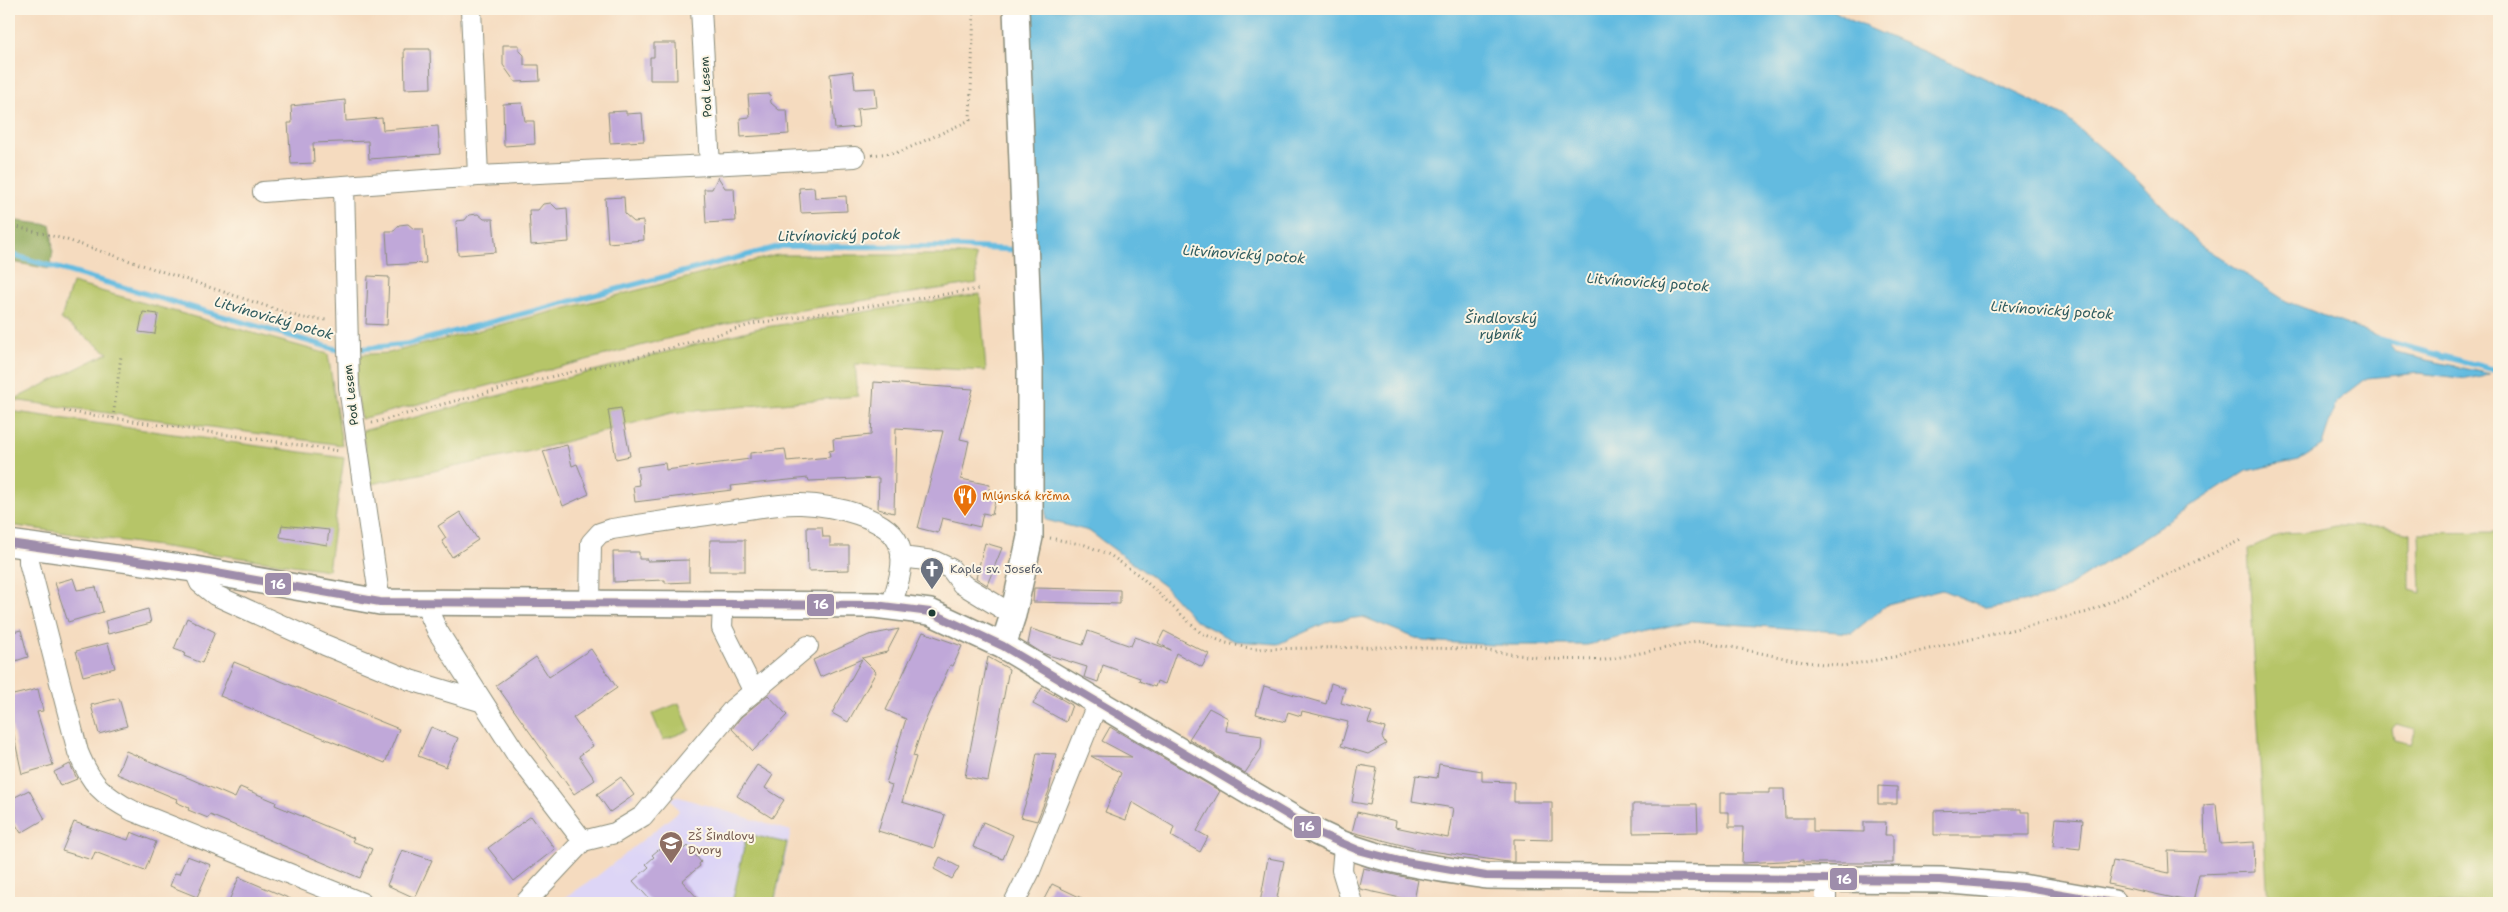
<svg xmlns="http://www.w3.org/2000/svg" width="2508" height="912" viewBox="0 0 2508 912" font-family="'Shantell Sans',sans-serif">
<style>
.built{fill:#ddd5f6}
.green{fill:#b6c567;stroke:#6a814e;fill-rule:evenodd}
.forest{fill:#90aa5c;stroke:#587448}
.water{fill:#63bbe0;stroke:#417c8a}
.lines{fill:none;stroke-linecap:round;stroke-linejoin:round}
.stream{stroke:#63bbe0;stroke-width:5.5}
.building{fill:#c0a8d9}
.minor-casing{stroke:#8a8c7a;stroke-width:22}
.tertiary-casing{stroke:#8a8c7a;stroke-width:28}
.path{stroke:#8a8c7a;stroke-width:3;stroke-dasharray:1 4;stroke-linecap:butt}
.minor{stroke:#fff;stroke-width:20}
.tertiary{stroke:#fff;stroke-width:25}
.bus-1-casing{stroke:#fcf5e5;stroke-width:11}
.bus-1{stroke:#9e8dab;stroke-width:8}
.bus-dot{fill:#1f3d34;stroke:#fcf5e5;stroke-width:2}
.labels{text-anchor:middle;stroke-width:4;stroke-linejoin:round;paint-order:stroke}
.street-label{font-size:12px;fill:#1f3d34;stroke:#fcf5e5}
.food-label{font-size:12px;fill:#c56008;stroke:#fcf5e5;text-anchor:start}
.worship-label{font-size:12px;fill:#5b616d;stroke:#fcf5e5;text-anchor:start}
.education-label{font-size:12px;fill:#785e54;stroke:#fcf5e5;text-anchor:start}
.water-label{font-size:14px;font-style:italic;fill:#305c5f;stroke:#fcf5e5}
.line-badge{stroke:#fcf5e5;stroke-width:2}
.badge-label{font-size:14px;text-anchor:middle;font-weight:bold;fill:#fff}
</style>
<rect width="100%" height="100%" fill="#fcf5e5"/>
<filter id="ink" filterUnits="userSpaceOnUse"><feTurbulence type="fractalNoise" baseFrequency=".02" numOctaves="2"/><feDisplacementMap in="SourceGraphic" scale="10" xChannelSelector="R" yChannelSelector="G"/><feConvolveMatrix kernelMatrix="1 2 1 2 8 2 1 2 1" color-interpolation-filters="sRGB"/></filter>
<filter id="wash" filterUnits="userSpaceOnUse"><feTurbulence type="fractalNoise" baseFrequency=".0096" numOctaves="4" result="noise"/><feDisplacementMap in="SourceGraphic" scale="20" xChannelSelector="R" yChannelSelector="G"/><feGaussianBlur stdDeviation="1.12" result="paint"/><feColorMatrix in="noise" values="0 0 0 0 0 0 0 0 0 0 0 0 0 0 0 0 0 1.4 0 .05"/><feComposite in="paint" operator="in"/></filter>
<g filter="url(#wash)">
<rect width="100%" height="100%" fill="#f5dbbf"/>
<path class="built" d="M676,796L791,831L775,903H557L596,877L679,811L671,799Z"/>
<path class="green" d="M777,255H975L977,283L743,319L361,419L352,355L389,353Z
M72,283L328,354L342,445L13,400L108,353L61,319Z
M980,294L986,371L855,364L858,396L671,413L531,451L371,484L362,431L759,328Z
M9,411L344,458L328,570L9,525Z
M2335,526L2383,527L2410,533V590L2421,593L2419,533L2499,532V903H2268L2248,550L2284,533L2306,532ZM2396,724L2416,729L2411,744L2394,740L2392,729Z
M679,703L690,730L663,740L652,714Z
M747,834L787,843L774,903H732Z"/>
<path class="forest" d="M9,220L51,225L53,250L50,269L12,262L9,263Z"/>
<path class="water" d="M1026,9H1831L1850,20L1974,73L2064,116L2136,178L2200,245L2286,301L2384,339L2396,353L2490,374L2467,379L2419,373L2367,378L2336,402L2322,445L2299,460L2246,471L2052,597L1987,608L1942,590L1888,604L1852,633L1691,621L1587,645H1493L1423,641L1363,617L1330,621L1278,644L1235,641L1196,621L1164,586L1089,531L1046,520L1039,389Z"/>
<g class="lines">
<path class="stream" d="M9,254L342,351L407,344L782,246L958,247L1019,250
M2378,339L2499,371"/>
</g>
<g id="blocks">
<path class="building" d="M654,43H676L677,80H650V57H654Z
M503,45H519V50L524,55V65H539L540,81L515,82L503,65Z
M404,49H430L431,88L405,89Z
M853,71L855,89L875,88L877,107L857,109L859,127L835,129L830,74Z
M770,94L771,103L779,110H787L789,134L741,137L740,118L750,117L748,95Z
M345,100L346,121L382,118L383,130L438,126L440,154L369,159L368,141L313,143L314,163L291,164L288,123H292L291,106Z
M522,103L525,121H534L535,144L504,146L503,104Z
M626,111V114L642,113L644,141L610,143L608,112Z
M718,177L725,188H734L736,221L706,223L704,189H712Z
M814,187L815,198L846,196L847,211L801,213L799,188Z
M624,197L625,214L634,222L643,221L644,240L608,243L605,198Z
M551,203L557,209L567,208L569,242L531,245L529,210H538L543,204Z
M478,214L484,219H493L496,252L458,255L456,221L465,220L469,215Z
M408,224L414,229H423L426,263L388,265L386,231H394L399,225Z
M368,276L389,277L387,325L366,324Z
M143,312L158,314L155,334L139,332Z
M874,382L973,389L960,439L969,441L961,479L990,485L988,494L996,496L992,515L983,513L980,527L942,518L938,533L918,528L943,431L896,428L894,513L878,509L879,478L809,481L808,478L731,486L732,490L635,502L633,486L639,485L637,467L665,463L666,470L750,459V453L785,449L787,461L830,457L829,451L834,450L833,439L871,435Z
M621,408L630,456L616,459L608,410Z
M567,445L572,466L577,464L589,494L563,506L543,451Z
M460,512L478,540L452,557L442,541L446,538L438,526Z
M282,525L329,530L327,545L280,537Z
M807,527H822L823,537H830V546H849V570L808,571Z
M710,540H745V571H709Z
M985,543L1002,548L987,585L976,578Z
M613,552H639V559H647V561L689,560V582L665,583V580L614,582Z
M73,578L77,590L96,587L103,612L68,622L55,583Z
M1034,588L1120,590V604L1033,602Z
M148,609L151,623L108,634L105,621Z
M187,618L215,632L202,663L184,656L185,653L174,649Z
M899,629L887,652L862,658L876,672L848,722L832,713L862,659L820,677L813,660L869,635Z
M1031,629L1083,645L1088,631L1131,646L1135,637L1171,650L1158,643L1164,631L1209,654L1202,667L1176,653L1165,684L1157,681L1155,687L1139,681L1140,678L1103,665L1098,682L1084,677L1087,667L1042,653L1028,644Z
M21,630L28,657L9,663V633Z
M923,632L962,646L953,666L950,665L923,726L913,756L916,757L902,802L945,815L934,848L878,831L892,785L886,783L906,719L886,710Z
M108,643L115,668L83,676L76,651Z
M591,649L617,688L573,718L593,746L579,756L595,780L574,794L496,685L536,657L549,677Z
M988,657L1009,669L988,781L965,777Z
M234,662L399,729L385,763L220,696Z
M1331,683L1345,688L1341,703L1372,712L1368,723L1385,728L1382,737L1386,744L1368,754L1341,746L1348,722L1302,711L1301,716L1288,712L1285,722L1256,714L1264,686L1326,704Z
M1042,688L1072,705L1066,722L1033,704Z
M38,689L43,711L37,712L53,765L22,774L9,713V696Z
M768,695L787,715L753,751L732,729L741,717Z
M119,698L127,726L99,734L91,705Z
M1209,708L1228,718L1226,731L1262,736L1261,749L1245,773L1189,739Z
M431,727L458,738L446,767L418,756Z
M1110,727L1220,791L1197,831L1208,837L1200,852L1171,836L1174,827L1132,802L1126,820L1105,812L1121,773L1091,756L1132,757L1102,741Z
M126,751L235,798L240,787L276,802L275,805L354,838L352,841L372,849L360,878L210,815L208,818L188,810L189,808L176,802L177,799L117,774Z
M1037,753L1056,754L1049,791L1037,821L1021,817L1030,789Z
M70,764L77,779L60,786L54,772Z
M1439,764L1482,771V781L1514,782V802H1552V840L1514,839V862H1508L1417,849L1352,832L1357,812L1396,821L1395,827L1448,838L1453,808L1412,801L1416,775L1437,778Z
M757,765L773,775L765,788L784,800L772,818L737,796Z
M1359,765L1377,768L1370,805L1352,802Z
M621,777L634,795L610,812L597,794Z
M1878,786L1897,787V804H1878Z
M1770,789H1784L1785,818H1813V831L1864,832V822H1886L1885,835H1893V863H1803V860L1742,863L1743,827H1729V812H1720V793H1770Z
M29,790L45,819L21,833L15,823L9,826V800Z
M1633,804H1697L1698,832L1633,833Z
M2216,804L2220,844L2254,842L2255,872L2199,874L2193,902L2108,884L2113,861L2169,873L2168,851L2205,852L2204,805Z
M1995,809H2021V812H2029V835H1934V811Z
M531,816L555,849L514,881L488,848Z
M2056,818L2083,820L2080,849L2053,846Z
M74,822L128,840L131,832L156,842L145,871L95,852L92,860L62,851Z
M983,822L1013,835L1003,859L973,847Z
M675,836L685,849L688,846L701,862L699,864L700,866L682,881L702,903H653L633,881L649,867L646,864L654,857L652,855Z
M402,850L432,860L415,898L387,885Z
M187,856L211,865L197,897L170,886L175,873L179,874Z
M940,857L959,867L952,879L934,869Z
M1268,858L1284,861L1276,903H1260Z
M1363,868L1418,880L1414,901L1360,889L1359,885Z
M239,877L300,903H228Z
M1052,884L1092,903H1042Z"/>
</g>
</g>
<g filter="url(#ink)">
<use href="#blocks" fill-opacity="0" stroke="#8a8c7a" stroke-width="1"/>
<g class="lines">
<g class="minor-casing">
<path id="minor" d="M471,9L478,176
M710,165L855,157
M344,186L349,387L380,602
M263,192L478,176L710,165L701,9
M29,546V562L78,752C91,784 102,795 133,811L362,903
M901,557L934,561L951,569L962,584L1013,615
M194,569L200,583L215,595L325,645L410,680L483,702
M429,603L431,617L438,632L517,755L583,841
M723,604L722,628L754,692
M590,605L591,543L600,533L612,529C651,523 690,517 729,512C752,509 777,503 801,504C828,505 892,516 900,548C905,567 896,589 891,607
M1344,846L1342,870L1352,903
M525,903L583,841L615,833L643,816L733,709L808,646
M1014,903L1030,871L1098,702
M1826,903V878"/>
</g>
<g class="tertiary-casing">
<path id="tertiary" d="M9,543L194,569L380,602L875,605L930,612L1003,646L1318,833C1370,860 1428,867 1486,876L1940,880L2022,887L2114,903
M1003,646L1013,615L1030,537V367L1016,9"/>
</g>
<path class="path" d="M872,155L900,152L970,120L974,9
M9,225L64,239L302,318L329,320
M64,411L340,451
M113,418L121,356
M372,423L523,383L627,360L757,323L979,289
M1050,538L1085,545L1110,555L1140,576L1201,633L1226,643L1254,649L1375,647L1474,649L1549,659L1605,660L1702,641L1804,662L1843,666L1899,656L2088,612L2243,539"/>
<use href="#minor" class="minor"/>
<use href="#tertiary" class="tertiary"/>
<g class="bus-1-casing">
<path id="bus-1" d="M9,543L194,569L380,602L875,605L930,612L1003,646L1318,833L1358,850L1400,861L1486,876L1940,880L2022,887L2114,903"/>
</g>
<use href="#bus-1" class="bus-1"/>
</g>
</g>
<defs>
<g id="restaurant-pin" transform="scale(1.25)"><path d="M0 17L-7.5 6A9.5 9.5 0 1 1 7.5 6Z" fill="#e8710a" stroke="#fcf5e5"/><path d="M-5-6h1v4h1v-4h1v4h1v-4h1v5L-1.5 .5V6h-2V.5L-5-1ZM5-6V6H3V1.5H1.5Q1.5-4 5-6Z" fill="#fff"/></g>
<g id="church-pin" transform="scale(1.25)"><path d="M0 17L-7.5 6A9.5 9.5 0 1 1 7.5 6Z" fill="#6b7280" stroke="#fcf5e5"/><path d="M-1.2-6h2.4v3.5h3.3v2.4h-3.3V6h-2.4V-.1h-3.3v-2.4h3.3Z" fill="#fff"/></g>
<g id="school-pin" transform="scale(1.25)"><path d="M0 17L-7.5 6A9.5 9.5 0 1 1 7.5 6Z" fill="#8d6e63" stroke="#fcf5e5"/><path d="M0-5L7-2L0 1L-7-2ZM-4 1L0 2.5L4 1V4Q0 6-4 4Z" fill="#fff"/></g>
</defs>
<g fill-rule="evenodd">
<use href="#restaurant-pin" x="965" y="496"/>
<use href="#church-pin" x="932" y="569"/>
<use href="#school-pin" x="671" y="843"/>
</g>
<circle class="bus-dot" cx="932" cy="613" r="4.5"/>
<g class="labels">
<g class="street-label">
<text transform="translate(706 87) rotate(-93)" y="4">Pod Lesem</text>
<text transform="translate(351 395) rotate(-96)" y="4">Pod Lesem</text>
</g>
<g class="food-label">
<text x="982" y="500">Mlýnská krčma</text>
</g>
<g class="worship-label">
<text x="950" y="573">Kaple sv. Josefa</text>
</g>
<g class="education-label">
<text x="688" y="840">ZŠ Šindlovy<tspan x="688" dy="14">Dvory</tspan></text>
</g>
<g class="water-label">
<text transform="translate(839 235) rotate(-1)" y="5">Litvínovický potok</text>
<text transform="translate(1244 254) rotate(4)" y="5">Litvínovický potok</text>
<text transform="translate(1648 282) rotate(4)" y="5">Litvínovický potok</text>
<text transform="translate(2052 310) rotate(4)" y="5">Litvínovický potok</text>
<text transform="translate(274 318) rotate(16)" y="5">Litvínovický potok</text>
<text x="1501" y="323">Šindlovský<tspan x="1501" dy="16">rybník</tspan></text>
</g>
</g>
<g class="line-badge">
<rect x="264" y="572" width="28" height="24" rx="5" fill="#9e8dab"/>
<rect x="806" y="593" width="29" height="24" rx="5" fill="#9e8dab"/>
<rect x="1293" y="815" width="29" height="24" rx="5" fill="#9e8dab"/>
<rect x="1829" y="867" width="29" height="24" rx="5" fill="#9e8dab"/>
</g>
<g class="badge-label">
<text x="278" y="589">16</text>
<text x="821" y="609">16</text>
<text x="1307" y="831">16</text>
<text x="1844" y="884">16</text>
</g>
<rect width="2508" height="912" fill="none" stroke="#fcf5e5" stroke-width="30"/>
</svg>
